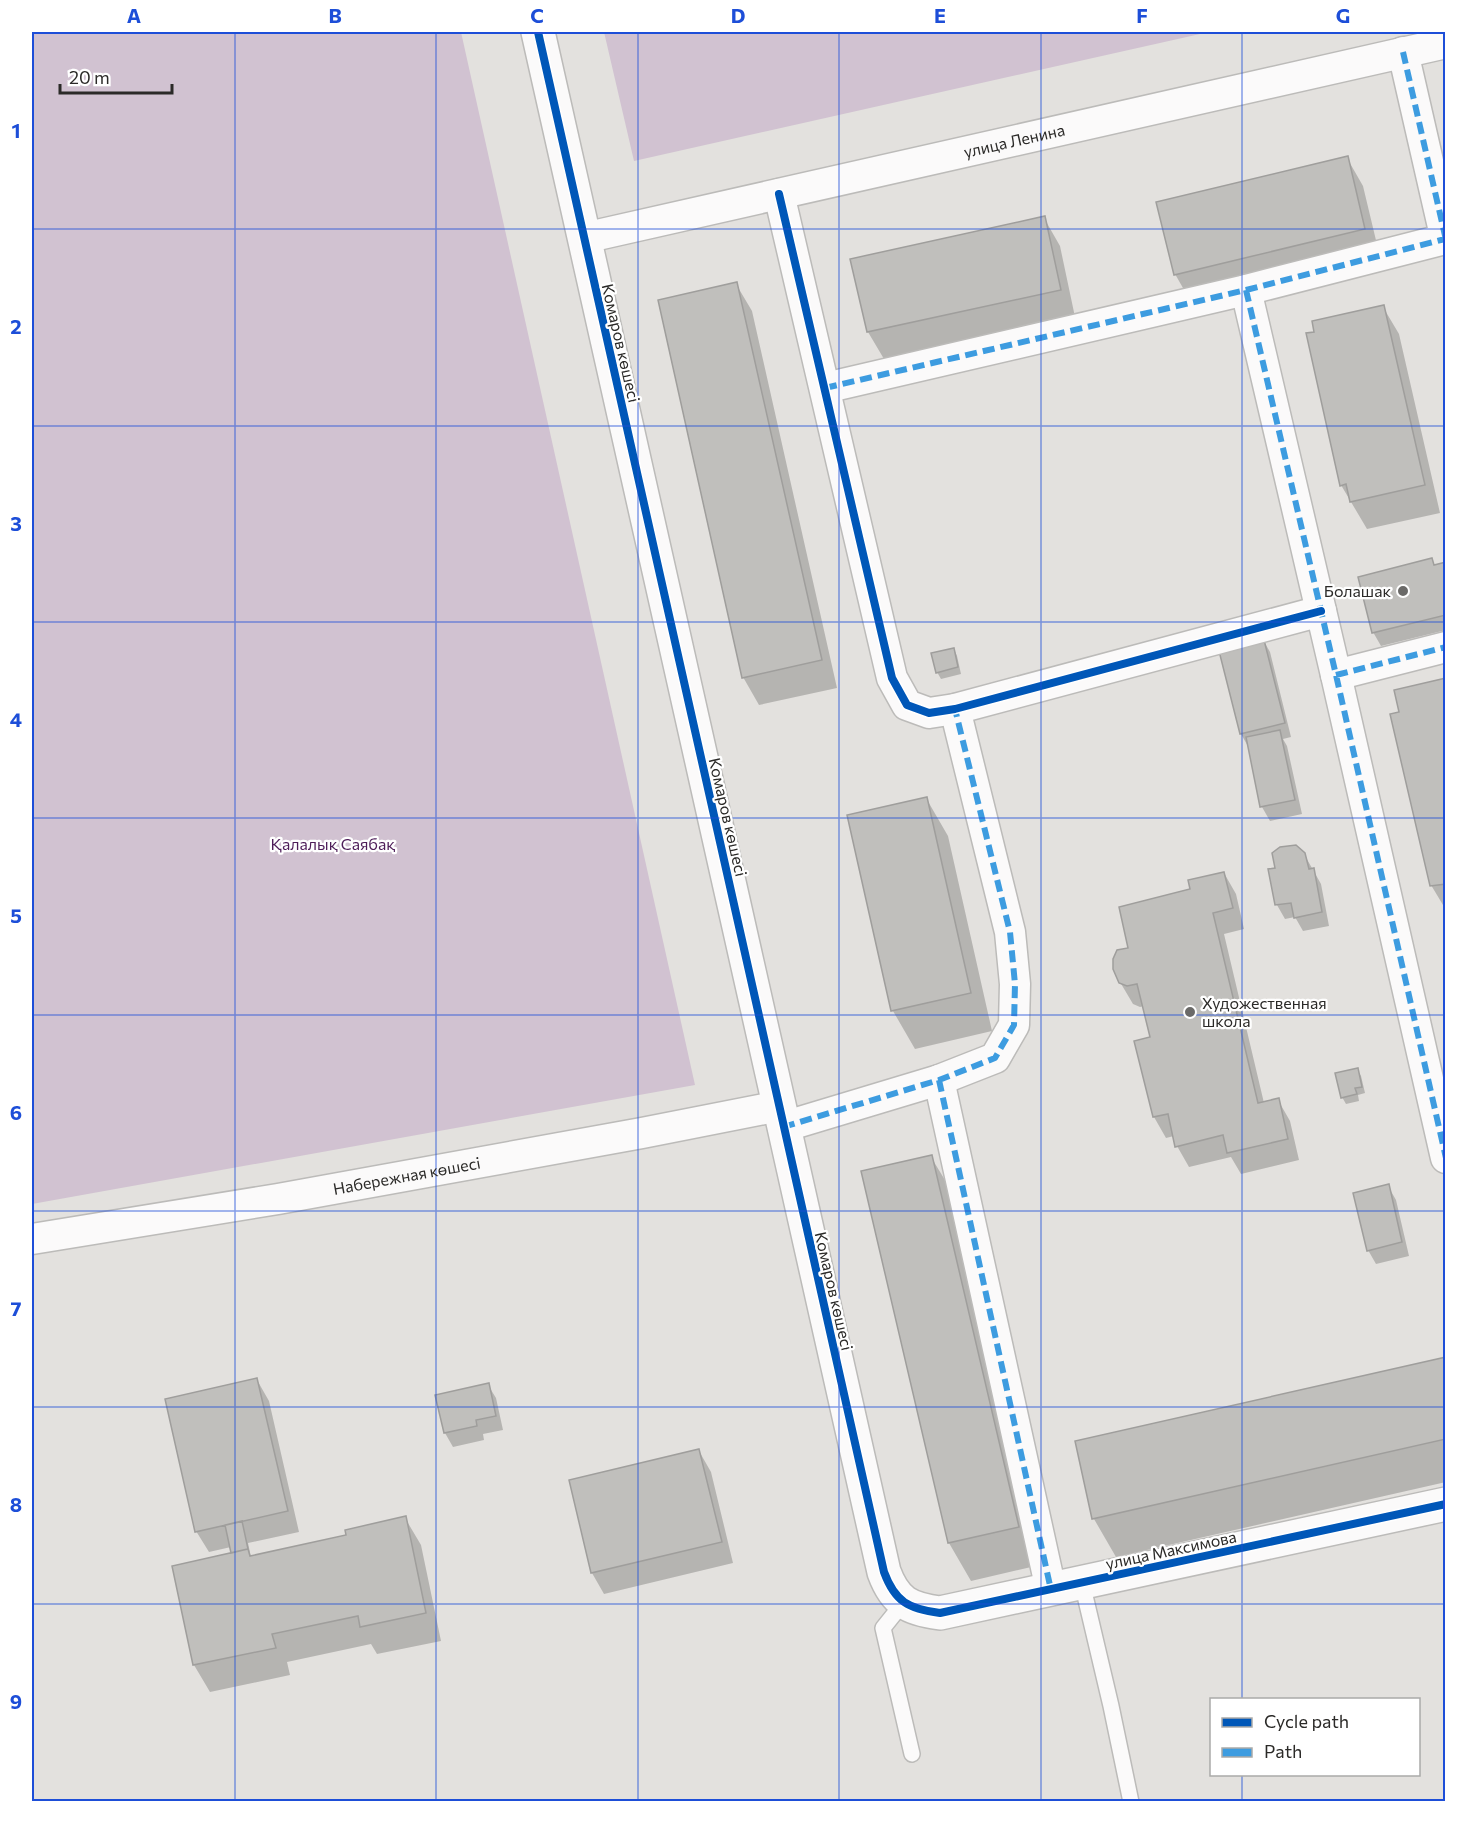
<svg xmlns="http://www.w3.org/2000/svg" width="1477" height="1833" viewBox="0 0 1477 1833" font-family="Commissioner,sans-serif">
<style>
.green{fill:#d1c2d1}
.shadow{fill:#0003}
.building{fill:#c0bfbc;stroke:#9f9e9c;stroke-width:1.5}
.lines{fill:none;stroke-linecap:round;stroke-linejoin:round}
.service-casing{stroke:#bcbbb9;stroke-width:18}
.minor-casing{stroke:#bcbbb9;stroke-width:33}
.tertiary-casing{stroke:#bcbbb9;stroke-width:36}
.service{stroke:#fbfafa;stroke-width:15}
.minor{stroke:#fbfafa;stroke-width:30}
.tertiary{stroke:#fbfafa;stroke-width:33}
.quiet{stroke:#3d9ce0;stroke-width:6;stroke-dasharray:12 6;stroke-linecap:butt}
.cycleway-casing{stroke:#fff;stroke-width:11}
.cycleway{stroke:#0057b8;stroke-width:8}
.grid{fill:none;stroke:#1d4ed8;stroke-width:1.5;stroke-opacity:0.55}
.poi-dot{fill:#6b6a68;stroke:#fff;stroke-width:2}
.labels{text-anchor:middle;stroke-width:4.5;stroke-linejoin:round;paint-order:stroke}
.street-label{font-size:16px;fill:#2b2a28;stroke:#fff}
.poi-label{font-size:16px;fill:#2b2a28;stroke:#fff;text-anchor:end}
.park-label{font-size:16px;fill:#4e1d59;stroke:#fff}
.neatline{fill:none;stroke:#1d4ed8;stroke-width:2}
.grid-label{font-size:20px;text-anchor:middle;font-weight:bold;fill:#1d4ed8}
</style>
<rect width="100%" height="100%" fill="#e3e1de"/>
<path class="green" d="M32,32H461L695,1085L32,1204Z
M604,32H1209L634,161Z"/>
<path class="shadow" d="M1347,158L1363,186L1380,257L1191,302L1175,274Z
M1044,218L1060,246L1075,317L884,359L868,332L852,260Z
M736,284L752,311L837,688L759,705L743,677Z
M1383,307L1399,334L1440,513L1367,529L1341,485Z
M1431,560L1435,566L1446,565V630L1381,646L1373,632Z
M1262,638L1270,652L1291,737L1283,739L1287,746L1302,814L1270,821L1262,807L1249,748L1241,734Z
M954,649L957,656L961,674L941,679L937,672Z
M1446,680V910L1431,885L1401,713Z
M926,798L948,836L992,1031L915,1049L893,1011L848,816Z
M1304,854L1321,884L1329,926L1303,931L1295,917L1285,919L1277,905V869Z
M1224,873L1236,894L1244,929L1224,934L1264,1103L1278,1100L1290,1121L1299,1160L1241,1174L1231,1157L1189,1167L1177,1146L1174,1136L1166,1138L1154,1117L1152,1038L1144,1006L1140,1007L1133,1004L1120,982L1130,949L1192,891Z
M1357,1069L1361,1076L1365,1093L1358,1095L1359,1101L1346,1104L1342,1097Z
M931,1157L954,1195L1040,1565L971,1581L949,1543L863,1173Z
M1388,1186L1396,1200L1409,1256L1376,1264L1368,1250Z
M1446,1359V1482L1116,1557L1094,1519Z
M257,1380L269,1401L299,1532L248,1543L251,1557L348,1537L405,1518L421,1545L441,1641L377,1654L371,1644L287,1662L290,1675L210,1692L194,1665L173,1567L233,1554L231,1547L209,1552L196,1531Z
M488,1385L496,1398L503,1430L483,1434L484,1440L453,1447L445,1433Z
M699,1451L711,1472L733,1563L604,1594L592,1573L571,1482Z"/>
<path class="building" d="M1348,156L1365,229L1174,275L1156,202Z
M1045,216L1061,290L867,332L850,259Z
M737,282L822,660L742,678L658,300Z
M1384,305L1425,485L1350,502L1346,484L1340,486L1306,333L1314,332L1312,321Z
M1432,558L1434,565L1446,562V615L1372,633L1358,577Z
M1263,636L1285,723L1240,734L1218,647Z
M954,648L958,667L936,673L931,653Z
M1446,678V884L1430,886L1390,714L1399,712L1394,690Z
M1280,730L1295,800L1260,807L1246,737Z
M927,797L971,993L891,1011L847,815Z
M1296,845L1305,853L1309,869L1314,868L1322,912L1294,918L1291,903L1275,905L1268,869L1275,868L1272,853L1280,847Z
M1224,872L1233,908L1213,913L1258,1103L1279,1098L1288,1139L1227,1153L1223,1135L1175,1147L1168,1114L1153,1117L1134,1041L1150,1037L1137,984L1127,986L1119,983L1113,969V959L1117,950L1128,948L1119,907L1190,889L1188,880Z
M1358,1068L1362,1087L1355,1088L1357,1094L1341,1098L1335,1073Z
M932,1155L1019,1527L948,1543L861,1171Z
M1389,1184L1402,1242L1367,1251L1353,1193Z
M1446,1357V1439L1092,1519L1075,1441Z
M257,1378L288,1511L195,1532L165,1399Z
M489,1383L496,1416L476,1420L477,1426L444,1433L435,1395Z
M699,1449L722,1542L591,1573L569,1480Z
M406,1516L426,1613L360,1627L358,1616L272,1634L276,1648L193,1665L172,1566L248,1549L250,1556L346,1535L345,1530Z
M242,1521L248,1549L231,1553L225,1525Z"/>
<g class="lines">
<g class="service-casing">
<path id="service" d="M1082,1583L1111,1706L1131,1802
M903,1603L883,1628L912,1754"/>
</g>
<g class="minor-casing">
<g id="minor">
<path d="M1403,52L1446,240"/>
<path d="M779,194L892,678L907,705L929,713L955,709L1321,611"/>
<path id="s1" d="M584,238L1446,43"/>
<path d="M1246,290L1336,675L1446,1158"/>
<path d="M825,388L1246,290L1445,239"/>
<path d="M1336,675L1446,647"/>
<path d="M939,1080L1051,1590"/>
<path d="M783,1127L939,1080L995,1058L1014,1025L1015,984L1010,932L955,709"/>
<path id="s2" d="M32,1239L278,1199L642,1133L779,1106"/>
</g>
</g>
<g class="tertiary-casing">
<path id="tertiary" d="M538,32L884,1572C895,1602 909,1609 940,1613L1446,1504"/>
</g>
<use href="#service" class="service"/>
<use href="#minor" class="minor"/>
<use href="#tertiary" class="tertiary"/>
<path class="quiet" d="M1403,52L1446,240
M1246,290L1336,675L1446,1158
M825,388L1246,290L1445,239
M1336,675L1446,647
M939,1080L1051,1590
M783,1127L939,1080L995,1058L1014,1025L1015,984L1010,932L955,709"/>
<g class="cycleway-casing">
<path id="cycleway" d="M538,32L884,1572C895,1602 909,1609 940,1613L1446,1504
M779,194L892,678L907,705L929,713L955,709L1321,611"/>
</g>
<use href="#cycleway" class="cycleway"/>
</g>
<path class="grid" d="M235,32V1802M436,32V1802M638,32V1802M839,32V1802M1041,32V1802M1242,32V1700M32,229H1446M32,426H1446M32,622H1446M32,818H1446M32,1015H1446M32,1211H1446M32,1407H1446M32,1604H1446M1242,1774V1802"/>
<g class="poi-dot">
<circle cx="1403" cy="591" r="6"/>
<circle cx="1190" cy="1012" r="6"/>
</g>
<g class="labels">
<g class="street-label">
<text dy="6" stroke="none"><textPath href="#s1" startOffset="441">улица Ленина</textPath></text>
<text transform="translate(621 343) rotate(77)" y="6">Комаров көшесі</text>
<text transform="translate(728 817) rotate(77)" y="6">Комаров көшесі</text>
<text dy="6" stroke="none"><textPath href="#s2" startOffset="380">Набережная көшесі</textPath></text>
<text transform="translate(834 1291) rotate(77)" y="6">Комаров көшесі</text>
<text transform="translate(1171 1550) rotate(-12)" y="6">улица Максимова</text>
</g>
<g class="poi-label">
<text x="1391" y="597">Болашак</text>
<text x="1202" y="1009" text-anchor="start">Художественная<tspan x="1202" dy="18">школа</tspan></text>
</g>
<g class="park-label">
<text x="333" y="850">Қалалық Саябақ</text>
</g>
</g>
<rect width="1477" height="1833" fill="none" stroke="#ffffff" stroke-width="66"/>
<rect x="1210" y="1698" width="210" height="78" fill="#ffffff" stroke="#aaaaa9" stroke-width="1.5"/>
<rect x="1222" y="1718" width="30" height="9" fill="#0057b8" stroke="#aaaaa9" stroke-width="1.5"/>
<text x="1264" y="1728" font-size="18" fill="#2b2a28">Cycle path</text>
<rect x="1222" y="1748" width="30" height="9" fill="#3d9ce0" stroke="#aaaaa9" stroke-width="1.5"/>
<text x="1264" y="1758" font-size="18" fill="#2b2a28">Path</text>
<path d="M60 84v9h112v-9" fill="none" stroke="#2b2a28" stroke-width="3"/>
<text x="69" y="84" font-size="18" fill="#2b2a28" stroke="#ffffff" stroke-width="4.5" paint-order="stroke">20 m</text>
<rect x="33" y="33" width="1411" height="1767" class="neatline"/>
<g class="grid-label">
<text x="134" y="23">A</text>
<text x="335" y="23">B</text>
<text x="537" y="23">C</text>
<text x="738" y="23">D</text>
<text x="940" y="23">E</text>
<text x="1142" y="23">F</text>
<text x="1343" y="23">G</text>
<text x="16" y="138">1</text>
<text x="16" y="334">2</text>
<text x="16" y="531">3</text>
<text x="16" y="727">4</text>
<text x="16" y="923">5</text>
<text x="16" y="1120">6</text>
<text x="16" y="1316">7</text>
<text x="16" y="1512">8</text>
<text x="16" y="1709">9</text>
</g>
</svg>
